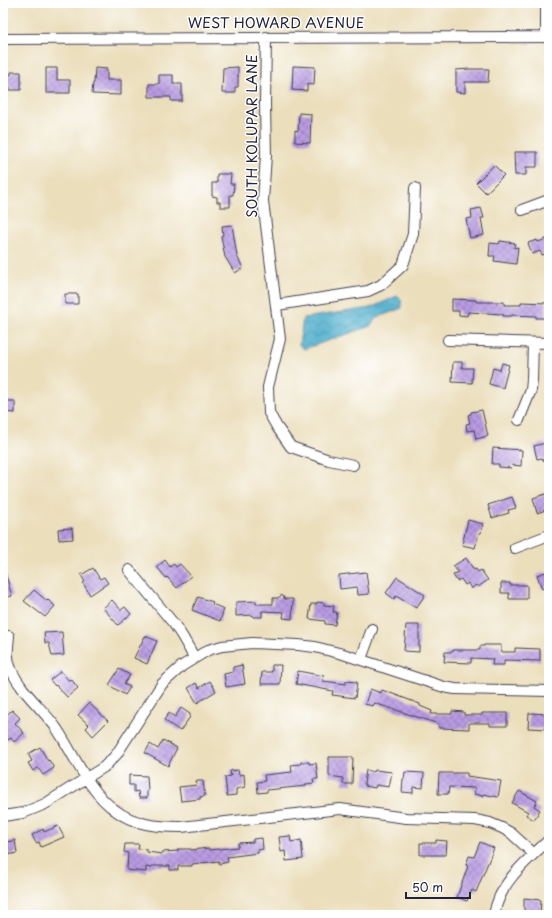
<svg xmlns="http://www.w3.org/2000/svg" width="552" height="918" viewBox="0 0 552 918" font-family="'Playpen Sans',sans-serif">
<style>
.water{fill:url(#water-waves);stroke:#376883}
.building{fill:url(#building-cross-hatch)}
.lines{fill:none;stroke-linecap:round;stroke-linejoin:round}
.minor-casing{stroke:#403e4e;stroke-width:12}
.minor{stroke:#fff;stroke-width:10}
.labels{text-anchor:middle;stroke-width:3;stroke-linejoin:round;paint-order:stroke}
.street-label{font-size:14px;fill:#22223b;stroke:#fff}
</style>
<defs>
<pattern id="water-waves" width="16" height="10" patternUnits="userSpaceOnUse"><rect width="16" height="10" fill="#4cadcb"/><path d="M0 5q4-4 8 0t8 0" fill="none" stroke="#3f8ca6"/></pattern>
<pattern id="building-cross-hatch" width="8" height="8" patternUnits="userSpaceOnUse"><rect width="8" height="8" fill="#b99be3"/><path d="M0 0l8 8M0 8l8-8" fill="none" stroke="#967eb9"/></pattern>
</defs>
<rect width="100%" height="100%" fill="#fff"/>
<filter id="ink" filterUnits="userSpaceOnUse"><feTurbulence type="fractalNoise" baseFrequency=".025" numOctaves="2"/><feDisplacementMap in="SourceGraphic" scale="8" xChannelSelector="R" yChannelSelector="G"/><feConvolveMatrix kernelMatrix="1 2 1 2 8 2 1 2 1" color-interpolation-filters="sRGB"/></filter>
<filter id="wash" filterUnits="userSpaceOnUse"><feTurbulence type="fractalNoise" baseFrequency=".012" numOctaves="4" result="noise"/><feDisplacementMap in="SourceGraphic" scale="16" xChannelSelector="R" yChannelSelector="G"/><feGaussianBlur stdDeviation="0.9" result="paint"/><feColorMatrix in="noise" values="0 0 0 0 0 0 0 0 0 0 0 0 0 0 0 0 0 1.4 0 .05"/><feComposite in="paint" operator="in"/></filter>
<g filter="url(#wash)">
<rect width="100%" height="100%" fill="#ebdebb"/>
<path class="water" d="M397,296L401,299L402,308L376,318L371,326L304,349L299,345L303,318L370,308Z"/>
<g id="blocks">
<path class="building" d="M293,66L315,67L314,85L307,84V91L292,90Z
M238,67V87H235V93H222L223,68Z
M46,68H57V80H70V93H46Z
M95,68L107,69V80H121V95L92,94L93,83H94Z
M469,69H489L488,82H465V93L456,92V70Z
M11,72H21V90H10V87H3V77H8V75H11Z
M159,75H173V84H182V101H171V97H149V84H159Z
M299,113L311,114L310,143L295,142V130L298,131Z
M514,152H537V167H526V175H515Z
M494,165L504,175L486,193L476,183Z
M217,174H231L230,184H234L233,195H230V207H220V202H217V197L212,196V183H217Z
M481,208L484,218H481L484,235L470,238L466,219L472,218L471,210Z
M232,225L237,256L243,268L235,273L225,257L221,236L223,235L222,226Z
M549,238V253L542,255L540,251L532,254L528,243L537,240L538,242Z
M500,241L515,243L514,248L518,247L516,264L494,261L495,256H489L490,243L499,244Z
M65,294H78V304H65Z
M452,299L476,300V302H504V305H521V302L547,303L546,318H536V316L512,315V316H503V314L468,312L467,316L459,315V311H452Z
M453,362H462V368H473L472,383L452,382Z
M502,363L509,365L503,388L489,384L493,368L500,370Z
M3,401H15V413L3,412Z
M482,410L488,436L476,439L474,430L467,431L466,424L470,423L468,415L471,414V412Z
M545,443L546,447L549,446V460L544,462L542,458L537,459L534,446Z
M493,448L522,450L521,466L512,465L511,468L499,467V464H492Z
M549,493V509L537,513L533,498Z
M512,497L516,508L508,510L509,513L492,518L488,505Z
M468,520L483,524L481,533H479L475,548L462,545Z
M72,528L73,539L59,540L58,529Z
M466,558L474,570L476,569L478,572L481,570L488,580L478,587L476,585L471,589L468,583L465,585L461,579L457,581L453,575L458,572L453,566Z
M165,560L170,567L174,564L176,567L180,564L191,576L177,588L167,577L166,578L157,567Z
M93,568L100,579L104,577L108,583L90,595L83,583L85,582L81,575Z
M3,572H5L12,596L3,598Z
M366,572L369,594L358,595L357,587L340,589L339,575Z
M545,572L546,574L549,573V586L542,589L537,575Z
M397,577L425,595L416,608L396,596L394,599L386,593Z
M501,583H510V585H527V599H509V593H501Z
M34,590L47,601L48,600L55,606L45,617L24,601Z
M282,595L285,599H293L292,619L283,618L284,612L262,611V617H253V615L236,616V602L256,601V604H273V598H278Z
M198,597L213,602L212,604L224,609L220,621L192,610Z
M112,600L121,610L125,607L131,614L118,625L103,608Z
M317,602L324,603V605L334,606L333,612H337L335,625L325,624V621L309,619L311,604H317Z
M406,625H419V652L404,651Z
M62,632L64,655L52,656L49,643H45L44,633Z
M145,636L157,641L147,664L134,658Z
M484,645H501V652H515V648L540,649V661L504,660V665H492L493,659L471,658V663L444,662L445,652H453V650H480V646H484Z
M242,665L245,684L226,687L224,674L233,672V667Z
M272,665H281L280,684H261L262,672H272Z
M119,669L130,675L124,684L130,687L125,695L109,685Z
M61,671L69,681L71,679L78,688L67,697L56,685L55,686L50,680Z
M298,671L324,676L323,681L346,684V681L357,682L355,698L332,695L333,691L296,684Z
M210,681L216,691L197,703L188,688L196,683L199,688Z
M370,689L381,693L382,690L420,704V706L432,711L431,714H452V711L464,712V715H482V713H507V726H490V723H469V729L439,728V724L374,703L373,706L365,704Z
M89,703L108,721L93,736L86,728L89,725L78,715Z
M181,708L190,714V717L180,731L164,720L169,713L175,717Z
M12,710L20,718L15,723L24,733L14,742L11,738L8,740L3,735V718Z
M529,713L549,714V729L528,728Z
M163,740L177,748L168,766L145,753L150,744L158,749Z
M40,747L48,761L49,760L54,768L43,775L38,768L33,771L28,763L32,761L28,754Z
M329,757H353L352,784H343V778L329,776Z
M301,762H309V764L316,763L318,779H313L314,783L306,784V786L267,790V792L258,793L257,782L265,781L264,775L292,772L291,765L301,764Z
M238,770L239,775L244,774L245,787L236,789V795L227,796L225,777L231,776L230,771Z
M366,770L374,772L375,770L392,772L389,787L376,785L375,788L365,786V784H364Z
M405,772L424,773L423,788L413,787V793L402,792L403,779H404Z
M439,773H467V776L501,781L498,797L483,794V796L474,794L475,788L449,787L448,794H438Z
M129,775L147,776L148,791H147V798H139L138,791L134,792V785H129Z
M196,781H203L205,796L200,797V799L181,801L179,787L197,785Z
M519,791L537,801L534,806L540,810L534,820L526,815L528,812L512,803Z
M58,826L64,837L41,847L39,842L36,843L32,835L43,829L44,832Z
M290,836L291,842L301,840L303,859L286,861L285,851L281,852L279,837Z
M262,838L263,849L258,850V853L227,857L228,862L219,864V861L192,864V866H178V870H170V866H151V868L146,867V872L127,870L128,853L124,852L125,844H139L138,849L147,850V852L162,854V852L178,851V849H191V850L209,848V850L238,847V843L253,842V839Z
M15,840L17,853L3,856V845L7,844V842Z
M436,840L447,841L446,855H420V843H436Z
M480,842L494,848L476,892L472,890L467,901L457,897L468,866L466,865L469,856L474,857Z
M524,898L541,900L540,915H524Z"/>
</g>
</g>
<g filter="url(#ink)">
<use href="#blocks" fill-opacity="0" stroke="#403e4e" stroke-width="1"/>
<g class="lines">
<g class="minor-casing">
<path id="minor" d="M546,3V37
M266,37L265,105L266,155L263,201L280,339L268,387L269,413L277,427L291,447L329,460L353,465
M3,39L549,37
M522,210L549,200
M277,305L368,291L381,285L403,265L413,234L415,188
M448,340L549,343
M519,420L531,390L532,380L533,343
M515,548L549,535
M129,570L174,624L182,636L194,657
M9,636C8,647 6,658 11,669C20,691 43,709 57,729C75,756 88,791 115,810C134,825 158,827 181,827L340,809L406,818L475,820L490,823L502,828L511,833L534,854
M361,659L372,629
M3,816L23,813L45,804L104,767L116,755L162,684L182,666L208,650L222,646L252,643L298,645L315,647L343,654L444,687L455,689L549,691
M494,915C499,883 526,861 549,840"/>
</g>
<use href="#minor" class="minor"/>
</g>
</g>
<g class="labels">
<g class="street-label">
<text x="276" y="28">WEST HOWARD AVENUE</text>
<text transform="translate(252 136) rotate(-90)" y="5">SOUTH KOLUPAR LANE</text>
</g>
</g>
<rect width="552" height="918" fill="none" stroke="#fff" stroke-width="16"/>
<path d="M406 892v6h64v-6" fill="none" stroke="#22223b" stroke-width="2"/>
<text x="412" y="892" font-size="12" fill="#22223b" stroke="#ffffff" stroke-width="3" paint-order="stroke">50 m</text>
</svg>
